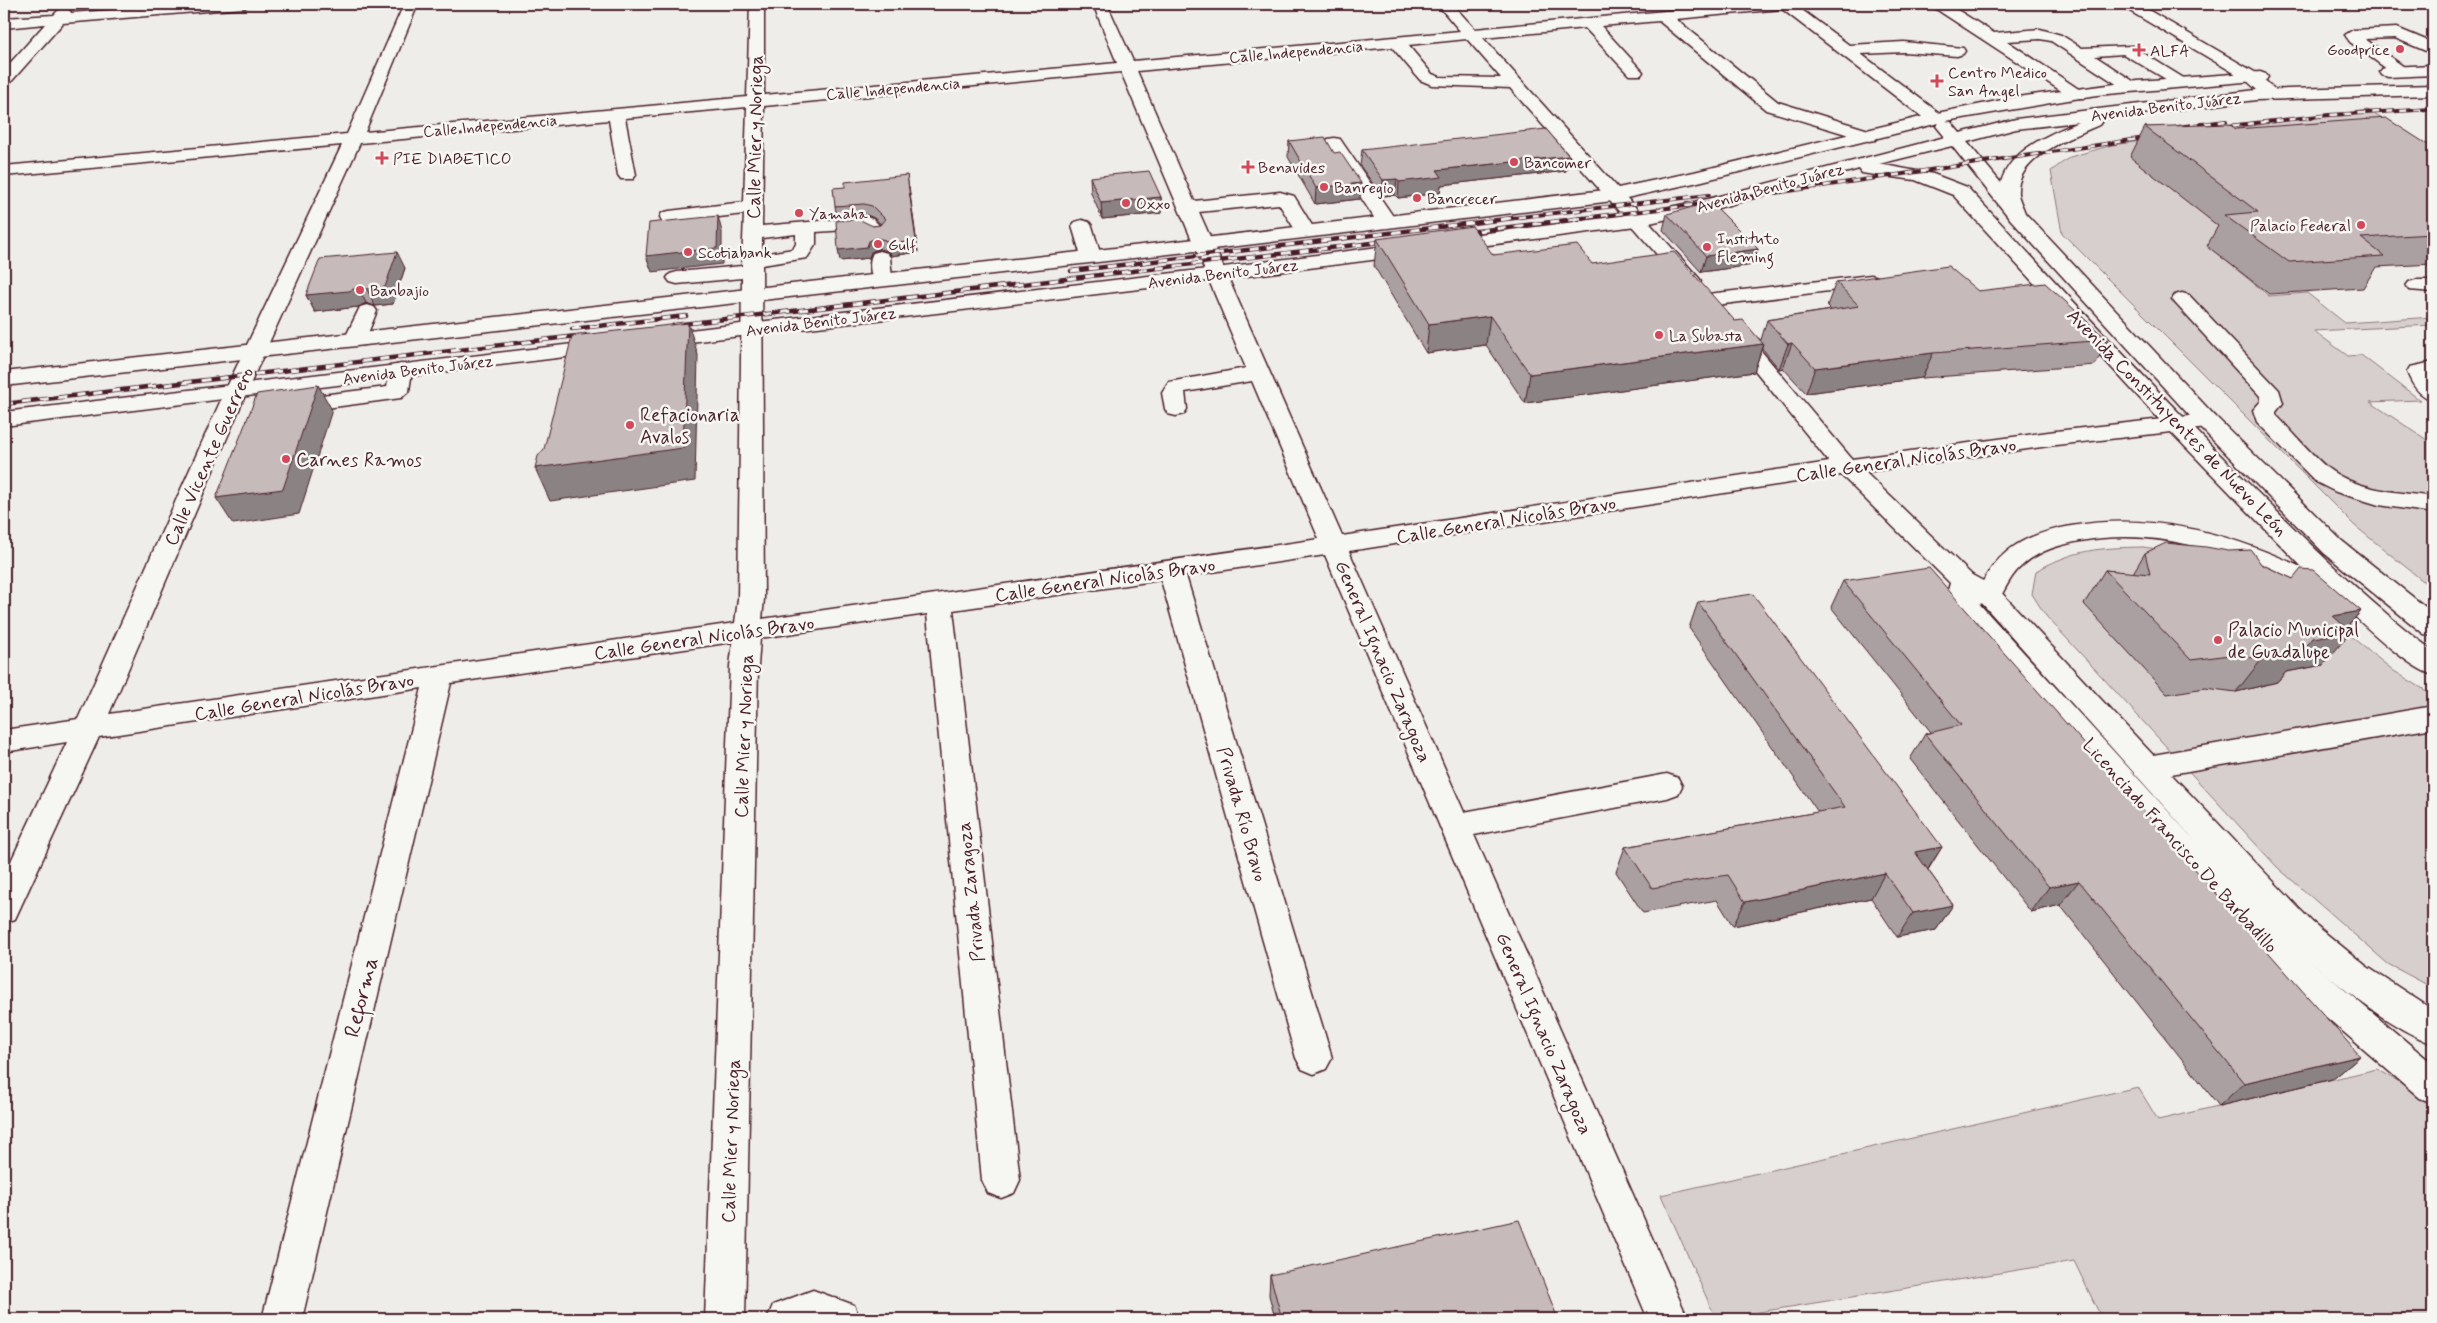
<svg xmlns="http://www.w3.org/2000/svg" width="2437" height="1323" viewBox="0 0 2437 1323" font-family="Mynerve,sans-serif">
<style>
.green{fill:#d7cfce;stroke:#90777c}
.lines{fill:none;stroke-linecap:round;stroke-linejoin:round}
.minor-casing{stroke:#4a1f2b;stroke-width:3}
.major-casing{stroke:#4a1f2b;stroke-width:3}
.minor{fill:#f6f6f2;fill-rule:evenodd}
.major{fill:#f6f6f2;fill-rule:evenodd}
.rail-far1-casing{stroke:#4a1f2b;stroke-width:4}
.rail-casing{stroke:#4a1f2b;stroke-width:4.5}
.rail-far1{stroke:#f6f6f2;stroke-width:2.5;stroke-dasharray:7;stroke-linecap:butt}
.rail{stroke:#f6f6f2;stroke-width:3;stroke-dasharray:9;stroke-linecap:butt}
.wall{fill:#aaa0a1;stroke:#4a1f2b}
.shaded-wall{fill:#8b8283;stroke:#4a1f2b}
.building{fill:#c6babb;stroke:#4a1f2b}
.poi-dot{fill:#d1495b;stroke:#f6f6f2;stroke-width:2}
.labels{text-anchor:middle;stroke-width:5;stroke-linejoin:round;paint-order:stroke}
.far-poi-label{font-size:16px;fill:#4a1f2b;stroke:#f6f6f2;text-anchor:start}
.far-street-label{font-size:16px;fill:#4a1f2b;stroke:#f6f6f2}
.street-label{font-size:19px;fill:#4a1f2b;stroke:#f6f6f2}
.poi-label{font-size:19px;fill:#4a1f2b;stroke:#f6f6f2;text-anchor:start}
.near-street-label{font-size:22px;fill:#4a1f2b;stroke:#f6f6f2}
</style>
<rect width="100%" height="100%" fill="#efedea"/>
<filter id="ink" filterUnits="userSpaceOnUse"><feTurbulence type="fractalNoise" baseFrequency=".02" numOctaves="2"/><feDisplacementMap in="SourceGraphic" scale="10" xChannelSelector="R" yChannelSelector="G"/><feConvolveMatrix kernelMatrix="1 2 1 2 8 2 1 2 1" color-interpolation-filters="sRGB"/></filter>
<g filter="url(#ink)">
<path class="green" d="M2368,110L2398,129L2201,212L2239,243L2208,246L2269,296L2307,293L2345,323L2433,317V325L2314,331L2348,356L2361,355L2420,400L2370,402L2433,444V589L2355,526L2062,233L2051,171L2070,157L2112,145Z
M2143,547L2192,554L2339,627L2394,671L2433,695V988L2388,964L2277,867L2046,616L2032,594L2036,571C2076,549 2098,548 2143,547Z
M2377,1069L2419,1093L2433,1105V1319H2102L2074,1261L1716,1319L1661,1195L2138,1087L2158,1120Z"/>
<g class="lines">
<g class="minor-casing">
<path id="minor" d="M190,4H251L244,8L63,23L10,83L4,85V70L45,24L4,28V18L54,15C59,9 62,7 69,9L71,13Z
M404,4H418L365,132L747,97L750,4H764V95L1117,63L1093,4H1107L1133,61L1460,31L1437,4H1452L1475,29L1739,4H1794L1849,45L1904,42L1963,48L1965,51L1963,54L1957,56L1904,52L1861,54L1942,115L1945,119L1942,123H1930L1782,9L1676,19L1778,102L1875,132L1878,136L1875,140L1869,141L1766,110L1659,21L1601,26L1643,72L1641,75H1629L1585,28L1483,38L1698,277L1701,281L1698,285L1691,287L1684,285L1510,88L1432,85L1420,80L1392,47L1137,71L1194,201L1280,192L1294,196L1316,232L1313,236H1299L1279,204L1199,212L1342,536L1829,462L1724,332L1728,328L1735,326L1742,328L1852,459L2056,431L2207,414L2215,416L2218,421L2215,426L2207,428L2056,445L1865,472L1972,575L1998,589L2153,755L2433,706V728L2171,774L2312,922L2366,966L2433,1010V1044C2387,1026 2345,990 2308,959L2433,1064V1103L2420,1098L2296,991L2235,929L1950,604L1946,598L1950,583L1841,475L1349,551L1464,812L1667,774L1678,778L1682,786L1678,794L1667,798L1474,835L1688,1319H1648L1325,555L1186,576L1332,1058L1326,1069L1314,1074L1302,1069L1296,1058L1161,580L953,610L1020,1180L1014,1193L1001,1198L988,1193L982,1180L927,614L760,638L758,666L745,1319H705L730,666L733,642L451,683L302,1319H262L422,688L99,737L15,919L4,923V876L67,742L4,752V730L78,719L225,391L342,145L4,176V166L347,134ZM1467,39L1501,78L1440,77L1432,74L1408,45ZM1121,72L1246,368L1169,382L1162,393L1165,409L1168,414L1176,416L1184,414L1187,409L1185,392L1252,381L1319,539L762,619L764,599L762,265L807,258L816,244V232L861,229C868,235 872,237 882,235L885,231L873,219L866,217L762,226L764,106ZM747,107L744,202L669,211L662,213L660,217L662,221L669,223L744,214L742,266L677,272L670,274L667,278L670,282L677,284L742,278L738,599L735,623L109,714L247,391L360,143L609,120L618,175L621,179H633L636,175L625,118ZM796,234V244L793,249L762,254V238ZM1975,599L1980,601L2197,843Z
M1931,4H1948L1994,33L2040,29L2061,35L2082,48L2132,46L2190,82L2188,85H2176L2123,54L2095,56L2139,85L2141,88L2139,91H2127L2051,41L2040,39L2007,41L2086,94L2084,98H2072L1933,7Z
M2121,4H2138L2258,74L2281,95L2279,99H2267L2246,80L2123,7Z
M2397,28L2433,43V54L2395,38L2365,39L2407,69L2409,72L2407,75H2395L2350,42L2345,35L2353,30Z
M1334,138L1340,139L1397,222L1394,226H1380L1377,222L1325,143L1328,139Z
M1082,220L1089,222L1092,226L1101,256L1098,260L1091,262L1084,260L1081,256L1072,226L1075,222Z
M880,251L887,253L890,257L892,279L889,283L882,285L875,283C870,276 868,260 873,253Z
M1871,275L1878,277L1881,281L1878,285L1708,306L1701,304L1698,300L1701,296L1708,294Z
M2416,280H2433V292L2409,290L2406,286L2409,282Z
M2182,293L2189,295L2279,390L2283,403L2276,412V415C2291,430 2317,462 2333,472C2362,491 2400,492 2433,497V513L2379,505L2336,492L2316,482L2257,422L2253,410L2261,401L2260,396L2175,303L2172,299L2175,295Z
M367,305L374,307L377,311L364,343L356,344L348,343L345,338L360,307Z
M2433,362V375H2430L2433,381V400C2419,396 2412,385 2407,372L2410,367Z
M401,364L409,366L412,371L409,391L401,398L289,413L281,411L278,406L281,401L289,399L387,387L390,371L393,366Z
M813,1290L854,1305L860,1319H767L773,1305Z"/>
</g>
<g class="major-casing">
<path id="major" d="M2433,65V75L2388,77L2382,75L2380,72L2382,69L2388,67Z
M2260,72L2266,74L2268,77L2266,80L2097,95L1946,121L1951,122L1960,133L2016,119L2256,90L2433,85V95L2256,100L2100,119L2102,121L2099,125C2072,137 2015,158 2018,194C2019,200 2023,207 2025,213L2215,416L2342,541L2433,613V636L2424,634L2324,553L2199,426L2011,220L1952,146L1879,164L1933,174L1967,187C2060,287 2152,387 2248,483C2308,542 2366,601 2433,651V675C2406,667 2359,620 2337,600L2329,602L2320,599C2246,558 2166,525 2080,541C2060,545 2040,550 2024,564C2011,574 2006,588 1998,601L1959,607L1950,604L1946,598L1950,592L1980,587C2000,547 2028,534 2071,526C2152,512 2229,533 2303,568L2168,429L1953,195L1915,180L1868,174L1862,173L1859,169L1718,208L1636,226L1216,280L656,346L648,345L645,340L648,335L656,334L1216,268L1636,214L1708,199L1945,137L1936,126L1939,123L1694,183L1613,201L1204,250L4,386V372L1204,238L1613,189L1694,172L1937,113L2017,97L2138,81ZM2078,122C2050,134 2009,150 2001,183L1967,142L2016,129Z
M606,340L614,341L617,346L614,351L4,426V412Z"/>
</g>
<use href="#minor" class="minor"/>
<use href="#major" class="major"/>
<g class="rail-far1-casing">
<path id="rail-far1" d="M2177,127L2226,121
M2219,127L2329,115L2433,109
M1504,219L1709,195
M1574,219L1694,205L2152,137"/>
</g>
<g class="rail-casing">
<path id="rail" d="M1461,233L1584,218
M1071,271L1514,218
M674,325L1389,241
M572,329L686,316
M4,404L585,335"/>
</g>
<use href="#rail-far1" class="rail-far1"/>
<use href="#rail" class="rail"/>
</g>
<path class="wall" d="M2145,127L2236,129L2433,148V264L2376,267L2363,288L2269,294L2207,246L2218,226L2130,157Z
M1289,141L1360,199L1315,204L1288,157Z
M1362,150L1566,171L1441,185L1440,193L1398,198L1395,195L1382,196L1360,166Z
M1090,177L1161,197L1162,213L1102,219L1091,193Z
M909,186L918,252L891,256L888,251L879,249L871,252L869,258L840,261L873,226L880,225L881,224L874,218L867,215L837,218L835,206Z
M1667,214L1758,249L1753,265L1701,272L1663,230Z
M1377,239L1493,255L1592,264L1735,321L1761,340L1767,320L1831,310L1827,306L1836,282L1978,291L2108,340L2095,365L1922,378L1806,393L1783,368L1779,369L1762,348L1754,372L1525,403L1486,345L1426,353L1374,266Z
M405,268L393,304L375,306L366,303L358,307L315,312L306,295Z
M2145,553L2261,564L2361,611L2347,628L2323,665L2286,672L2277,682L2236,692L2205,688L2167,694L2084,604L2105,570L2133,573Z
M1843,581L2360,1056L2332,1079L2219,1106L2060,905L2031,912L1910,759L1925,734L1931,732L1831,607Z
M1698,602L1942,847L1928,870L1953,905L1936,930L1897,937L1871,898L1733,926L1717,900L1643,913L1616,872L1625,847L1818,812L1689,628Z
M1270,1275L1558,1319H1275L1269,1295Z"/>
<path class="shaded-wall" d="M1569,156L1566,171L1441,185L1440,193L1398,198L1399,182L1437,170Z
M907,175L918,252L891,256L889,244Z
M1397,179L1395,195L1382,196L1383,180Z
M1361,183L1360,199L1315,204L1316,188Z
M1161,197L1162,213L1102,219L1101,203Z
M718,216L722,232V264L652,272L646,256Z
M877,238L879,249L871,252L869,258L840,261L838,250Z
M1758,249L1753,265L1701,272L1706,256Z
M397,252L405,268L393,304L375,306L367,289Z
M358,287L366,303L358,307L315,312L306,295Z
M1490,316L1486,345L1426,353L1429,324Z
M688,323L698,355L695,481L550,501L535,468Z
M1792,343L1783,368L1779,369L1788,344Z
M1763,344L1754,372L1525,403L1530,374Z
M1933,353L1922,378L1806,393L1815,368Z
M318,385L332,410L299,514L233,524L216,498Z
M2361,611L2342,633L2351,632L2323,665L2286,672L2277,682L2236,692L2262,659L2333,616Z
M1942,847L1926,872L1915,852Z
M1885,873L1871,898L1733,926L1745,902Z
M2079,881L2060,905L2031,912L2049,887Z
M1953,905L1936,930L1897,937L1913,913Z
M2360,1056L2332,1079L2219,1106L2244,1083Z"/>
<path class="building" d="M2386,118L2433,148V234L2361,238L2384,256L2289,262L2224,215L2258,212L2145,127L2229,124L2236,129Z
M1546,129L1569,156L1437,170L1442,177L1399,182L1397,179L1383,180L1362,150Z
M1325,137L1334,153L1340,152L1361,183L1316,188L1289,141Z
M1149,171L1161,197L1101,203L1090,177Z
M907,175L916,241L889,244L885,240L877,238L869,241L867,247L838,250L836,221L858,219L873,226L880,225L885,219L872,206L864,204L835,206L833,188L845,187V182Z
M1711,202L1758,249L1706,256L1667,214Z
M718,216L717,248L646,256L649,223Z
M1472,226L1493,255L1577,245L1592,264L1674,252L1735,321L1743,320L1763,344L1530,374L1490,316L1429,324L1377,239Z
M397,252L385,287L367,289L358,287L349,291L306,295L320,259Z
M1948,266L1978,291L2045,283L2108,340L1933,353L1815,368L1792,343L1788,344L1767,320L1859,306L1836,282Z
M688,323L683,448L535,468L538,456L544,449L572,336Z
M318,385L283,489L216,498L257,394Z
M2166,543L2206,547L2228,551L2251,550L2261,564L2293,579L2301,569L2313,570L2361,611L2333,616L2351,632L2313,638L2304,649L2262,659L2230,655L2191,660L2105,570L2150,574L2145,553Z
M1929,568L2360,1056L2244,1083L2079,881L2049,887L1925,734L1961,725L1843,581Z
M1753,594L1942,847L1915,852L1953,905L1913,913L1885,873L1745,902L1728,875L1652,888L1625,847L1845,807L1698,602Z
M1519,1220L1558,1319H1282L1270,1275Z"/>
</g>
<g class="poi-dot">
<circle cx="2400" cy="49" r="5"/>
<path d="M2136.5 42.5h5v5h5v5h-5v5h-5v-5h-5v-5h5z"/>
<path d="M1934.5 73.5h5v5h5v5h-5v5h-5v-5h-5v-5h5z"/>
<path d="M379.5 150.5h5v5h5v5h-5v5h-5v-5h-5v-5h5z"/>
<circle cx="1514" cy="162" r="5"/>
<path d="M1245.5 159.5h5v5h5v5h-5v5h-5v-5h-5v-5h5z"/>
<circle cx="1324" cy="187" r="5"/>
<circle cx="1417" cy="198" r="5"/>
<circle cx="1126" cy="203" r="5"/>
<circle cx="799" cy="213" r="5"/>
<circle cx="2361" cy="225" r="5"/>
<circle cx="878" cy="244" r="5"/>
<circle cx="1707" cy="247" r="5"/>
<circle cx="688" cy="252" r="5"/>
<circle cx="360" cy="290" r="5"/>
<circle cx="1659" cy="335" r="5"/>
<circle cx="630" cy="425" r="5"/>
<circle cx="286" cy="459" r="5"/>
<circle cx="2218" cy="640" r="5"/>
</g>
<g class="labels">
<g class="far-poi-label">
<text x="2390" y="55" text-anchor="end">Goodprice</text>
<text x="2150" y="56">ALFA</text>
<text x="1948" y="78">Centro Medico<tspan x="1948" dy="18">San Angel</tspan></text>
<text x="393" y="164">PIE DIABETICO</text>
<text x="1524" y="168">Bancomer</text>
<text x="1258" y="173">Benavides</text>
<text x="1334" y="193">Banregio</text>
<text x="1427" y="204">Bancrecer</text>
<text x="1136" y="209">Oxxo</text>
<text x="809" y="219">Yamaha</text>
<text x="2351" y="231" text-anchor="end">Palacio Federal</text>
<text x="1717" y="244">Instituto<tspan x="1717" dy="18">Fleming</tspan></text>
<text x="888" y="250">Gulf</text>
<text x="698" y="258">Scotiabank</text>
<text x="370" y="296">Banbajio</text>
<text x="1669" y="341">La Subasta</text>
</g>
<g class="far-street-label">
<text transform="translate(1296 51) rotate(-5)" y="6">Calle Independencia</text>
<text transform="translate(893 88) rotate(-5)" y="6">Calle Independencia</text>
<text transform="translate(2166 106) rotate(-7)" y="6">Avenida Benito Juárez</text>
<text transform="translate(490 125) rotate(-5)" y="6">Calle Independencia</text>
<text transform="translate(1770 187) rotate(-15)" y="6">Avenida Benito Juárez</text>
<text transform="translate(1223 273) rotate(-7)" y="6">Avenida Benito Juárez</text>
<text transform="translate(821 321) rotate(-7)" y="6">Avenida Benito Juárez</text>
<text transform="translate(418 369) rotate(-7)" y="6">Avenida Benito Juárez</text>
</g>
<g class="street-label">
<text transform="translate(754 137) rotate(-89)" y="7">Calle Mier y Noriega</text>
<text transform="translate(2178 422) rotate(46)" y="7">Avenida Constituyentes de Nuevo León</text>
<text transform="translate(208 456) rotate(-66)" y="7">Calle Vicente Guerrero</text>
<text transform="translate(1906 459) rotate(-8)" y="7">Calle General Nicolás Bravo</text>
<text transform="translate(1506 519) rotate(-9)" y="7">Calle General Nicolás Bravo</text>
<text transform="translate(1105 579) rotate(-8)" y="7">Calle General Nicolás Bravo</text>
<text transform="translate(704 637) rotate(-8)" y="7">Calle General Nicolás Bravo</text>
<text transform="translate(1384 661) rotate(67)" y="7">General Ignacio Zaragoza</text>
<text transform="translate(304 696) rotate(-9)" y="7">Calle General Nicolás Bravo</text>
<text transform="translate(743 736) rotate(-88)" y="7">Calle Mier y Noriega</text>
<text transform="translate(1243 814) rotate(74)" y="7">Privada Río Bravo</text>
<text transform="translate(2181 845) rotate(48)" y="7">Licenciado Francisco De Barbadillo</text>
<text transform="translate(970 892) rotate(-96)" y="7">Privada Zaragoza</text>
<text transform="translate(1545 1033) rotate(67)" y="7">General Ignacio Zaragoza</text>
<text transform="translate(730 1141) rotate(-88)" y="7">Calle Mier y Noriega</text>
</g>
<g class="poi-label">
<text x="640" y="421">Refacionaria<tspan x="640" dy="22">Avalos</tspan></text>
<text x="296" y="466">Carnes Ramos</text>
<text x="2228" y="636">Palacio Municipal<tspan x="2228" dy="22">de Guadalupe</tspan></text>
</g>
<g class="near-street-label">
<text transform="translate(360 997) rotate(-76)" y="8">Reforma</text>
</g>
</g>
<rect width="2437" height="1323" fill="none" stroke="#f6f6f2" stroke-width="20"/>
<rect x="10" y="10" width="2417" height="1303" fill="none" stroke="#4a1f2b" stroke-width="2" filter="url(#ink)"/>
</svg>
